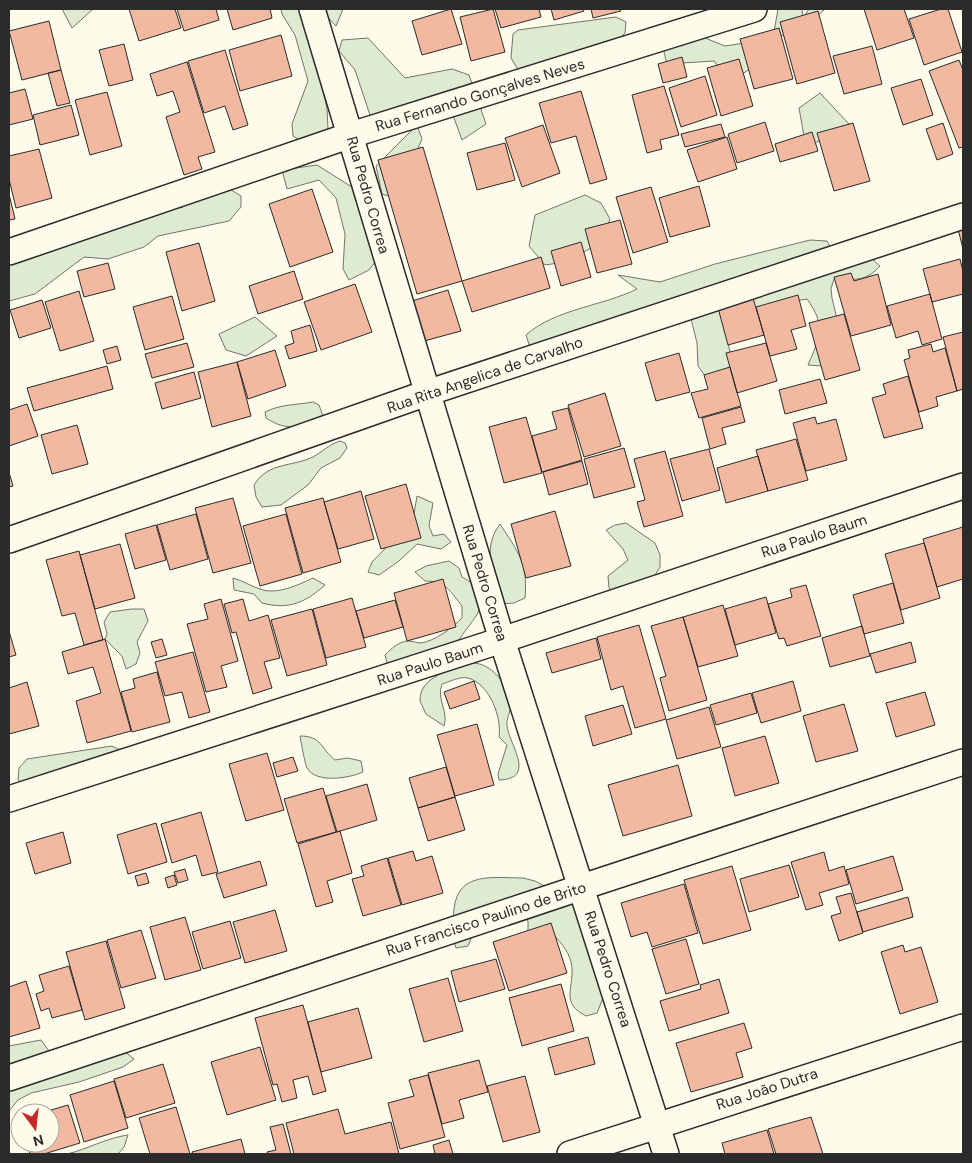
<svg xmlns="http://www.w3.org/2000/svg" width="972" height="1163" viewBox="0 0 972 1163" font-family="'DM Sans',sans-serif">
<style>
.green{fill:#deebd1;stroke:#74746e}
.building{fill:#f2b8a0;stroke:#2b2b2b}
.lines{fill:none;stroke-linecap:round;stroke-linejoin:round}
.street-casing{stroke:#2b2b2b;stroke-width:28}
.street{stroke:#fdfbea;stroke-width:25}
.labels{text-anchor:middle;stroke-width:4;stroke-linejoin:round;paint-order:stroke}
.street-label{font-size:15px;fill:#2b2b2b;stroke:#fdfbea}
</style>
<rect width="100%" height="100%" fill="#fdfbea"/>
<path class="green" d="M62,9H93L72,28Z
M281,9H304L327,108L328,130L309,146L293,136L292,124L308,81L295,35L282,14Z
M320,9H343L336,26Z
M778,9H802L803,18L809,9H825L792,39L774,32Z
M616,17L626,22L625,33L612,46L520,73L511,58L513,34L518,30Z
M695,34L725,46L751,42L759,63L730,82L714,61L667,64L663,48Z
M368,38L405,78L452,69L469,75L486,124L462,140L450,107L371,118L355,70L339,51L342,40Z
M820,93L849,124L815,143L804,136L799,108Z
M417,125L422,139L399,193L395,198L382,194L376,166Z
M317,165L363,194L376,261L369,270L349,280L343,269L345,234L336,198L319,180L287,189L282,170Z
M220,183L241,196V207L229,221L158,236L144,247L108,259L84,257L35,294L9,301V261L48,242L105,233L130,218L183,207L203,188Z
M585,195L601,203L610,219L602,242L565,262L545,265L529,246L535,215Z
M810,240L827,241L832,251L870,257L880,266C867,281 854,281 835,277L831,288L832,298L838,323L831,358L821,366L808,365C820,337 826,325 807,299L782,303L746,315L727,339L732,360L738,370L705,376L698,366L697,343L687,303L532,353L526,335C555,309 603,306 637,289L618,275L660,282L715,264Z
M255,317L277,336L246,356L226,350L219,334Z
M313,402L319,405L323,416C300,426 289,433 266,418L265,412C281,404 297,405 313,402Z
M340,441L345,443L347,448L340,458L321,468L308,485L281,505L262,507L256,497L254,485C268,462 292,467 313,457C322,452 330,444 340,441Z
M417,496L433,503L429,526L433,536L444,534L451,542L441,549L417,544L399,561L379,575L368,572L372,562L413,520Z
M626,523L655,543L660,555V567L653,578L618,597L609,588L608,576L628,560L623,549L606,530L615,525Z
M500,524C518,552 528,563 525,598L514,603L501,604C494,576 481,549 500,524Z
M449,561L459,568L462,577C502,598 471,619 457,643L388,666L385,655C391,649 399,641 409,641C413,641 417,643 421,643C435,641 452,628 462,618V606C450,591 446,581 425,581L415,572L426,566Z
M313,578L325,585C305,603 288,610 262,603L254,594L234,590L233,578C244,581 252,587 263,590C279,594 298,585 313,578Z
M132,609H144L148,621L137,642L140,653L136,664L126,669L122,656L105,639L107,634L104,622L110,612Z
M472,663C493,663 509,686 510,706C511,713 506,718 507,725C508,743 538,779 499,780L498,774L507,745L499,737C502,718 490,684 468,678C460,676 449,682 442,684C436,699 449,712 444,726L426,714L420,701C419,676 453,669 472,663Z
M300,736C322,736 320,748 335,760L348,758L361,761L363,772C350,778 316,784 307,768C305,764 301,742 300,736Z
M112,746L122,751L31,789L18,780L19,768L27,759Z
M523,878L535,881L580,906L599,974L603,998L597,1013L586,1016C561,1003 573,991 572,968C571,954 562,944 553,934H528V922L525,910L473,933L468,946L456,948C452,935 452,924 454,909C458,871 493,878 523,878Z
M41,1040L54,1058L123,1050L134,1059L123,1067L79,1082L31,1093L18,1100L9,1111V1046Z
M128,1135L124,1147L118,1154H67C88,1149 106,1138 128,1135Z"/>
<path class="building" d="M129,9H175L181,28L139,41Z
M177,9H216L219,20L184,31Z
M227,9H270L272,18L233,30Z
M451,9L462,44L422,55L412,21Z
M493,9L505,52L471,61L460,17Z
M495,9H539L541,17L501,28Z
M551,9H583L584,11L554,20Z
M591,9H620L621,11L593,18Z
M864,9H904L914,38L877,50Z
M941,9H948L962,52L924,65L909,19Z
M818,11L835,73L797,84L780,22Z
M49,21L61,70L22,80L9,31Z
M779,28L793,79L754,89L740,39Z
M281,35L292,76L240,91L229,50Z
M124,44L133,80L109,86L99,50Z
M872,46L882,84L844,94L833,56Z
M225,50L248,125L233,130L225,106L204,113L188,61Z
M682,57L687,77L663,83L658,64Z
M739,59L753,106L721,116L707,68Z
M959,60L963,70V147L959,148L929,71Z
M187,62L215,152L198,157L202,169L184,175L166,117L180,112L173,91L157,96L150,74Z
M61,70L70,103L57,106L48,73Z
M705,76L717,115L681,127L669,88Z
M921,79L933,115L903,125L891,88Z
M664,86L679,135L660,140L662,149L647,153L632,95Z
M25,89L33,119L9,125V93Z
M581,91L607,179L590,184L576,136L551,143L539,103Z
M107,92L122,146L90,155L75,100Z
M71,105L79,135L40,145L33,115Z
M765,122L774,151L737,163L728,134Z
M853,123L870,181L834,191L817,133Z
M943,123L953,154L937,160L926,129Z
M721,124L725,137L685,147L681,134Z
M543,125L560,173L522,187L505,138Z
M812,132L818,151L780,162L775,144Z
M727,137L737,169L698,182L687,150Z
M505,143L515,180L477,190L467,153Z
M423,147L462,281L417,294L378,160Z
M39,149L52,198L16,208L9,179V156Z
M699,186L710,226L670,237L659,198Z
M651,187L668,242L633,253L616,197Z
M312,189L333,252L290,267L269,204Z
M9,194L15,219L9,220Z
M620,220L632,264L597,273L585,229Z
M963,227V249L958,229Z
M581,242L591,277L561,286L551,251Z
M199,243L215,301L182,311L166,252Z
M541,257L550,288L472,312L462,281Z
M960,259L963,271V294L932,302L923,269Z
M108,263L115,289L84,297L77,271Z
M294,271L303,299L258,314L249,286Z
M851,273L854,281L878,274L891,325L851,336L834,277Z
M355,284L372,332L321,350L304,302Z
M448,290L461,331L424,341L412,301Z
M79,291L94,341L60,351L45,302Z
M930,294L942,339L922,345L918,331L896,338L887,306Z
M798,295L806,326L791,330L797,349L770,356L756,307Z
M172,296L184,339L145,350L133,307Z
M753,298L764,335L728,345L718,308Z
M42,300L51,328L19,338L10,310Z
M844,314L860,370L825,380L809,323Z
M310,325L317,351L289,359L285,346L294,343L291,331Z
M963,332V389L957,391L943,337Z
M187,343L194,367L152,378L145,354Z
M766,343L777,381L737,393L726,353Z
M931,344L933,352L945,348L957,391L936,397L938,406L919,412L904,360L910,358L908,350Z
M117,346L121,360L107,364L103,350Z
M275,350L286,386L248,399L237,362Z
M679,353L690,392L656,401L645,363Z
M237,362L251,416L212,427L198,372Z
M107,366L113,389L34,411L27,388Z
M730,367L741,406L699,418L691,393L708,389L704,375Z
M194,372L201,398L162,409L155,383Z
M908,376L923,428L884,438L872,398L886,394L883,384Z
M820,379L827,403L785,414L779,390Z
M605,393L621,446L584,457L568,405Z
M27,404L38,436L9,446V410Z
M741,407L745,422L722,428L726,444L710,449L702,418Z
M568,408L582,460L542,472L532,436L557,429L552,412Z
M526,417L542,473L504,483L489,427Z
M815,417L817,424L836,419L847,460L806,471L793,423Z
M77,425L88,464L52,474L41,435Z
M796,439L808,480L768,491L756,450Z
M624,448L635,487L594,498L584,459Z
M709,449L720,490L682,501L670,459Z
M665,451L683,516L644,527L637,502L645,500L634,459Z
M758,456L768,491L726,503L717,468Z
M582,461L588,484L549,495L543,472Z
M9,472L13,486L9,487Z
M406,484L421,538L381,549L365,496Z
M361,491L374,539L338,549L324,502Z
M233,498L251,563L213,573L195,508Z
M323,498L341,562L303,573L285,508Z
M555,511L571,566L526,578L511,524Z
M196,514L208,559L170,570L157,525Z
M286,514L302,574L260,586L243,526Z
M156,525L166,560L135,569L125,534Z
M963,527V579L937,587L923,539Z
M924,543L940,598L901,610L885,554Z
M120,544L135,598L95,609L80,555Z
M79,551L103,640L84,645L75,613L62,616L46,560Z
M443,579L456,627L407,641L394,593Z
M893,583L904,623L864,634L853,595Z
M806,585L821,636L787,646L784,638L779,639L768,604L792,597L790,589Z
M766,597L776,633L735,645L725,609Z
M352,598L366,647L326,658L313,609Z
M221,599L238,661L221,666L227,687L206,692L187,624L208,619L204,604Z
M243,599L249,621L268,615L280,658L264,662L272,688L253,694L236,632L232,633L224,604Z
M395,600L403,627L364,638L356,611Z
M723,605L738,656L698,667L683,617Z
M312,609L327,665L287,676L271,620Z
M683,617L707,700L669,711L660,678L666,676L651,626Z
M639,625L666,719L635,728L623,686L611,690L597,637Z
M862,626L870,656L830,667L822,638Z
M9,631L16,655L9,657Z
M596,638L601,659L552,673L546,653Z
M105,639L131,731L87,743L76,701L101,693L93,667L68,674L62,652Z
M162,639L167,655L156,658L151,642Z
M911,642L916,662L876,673L870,654Z
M193,652L210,712L189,718L182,692L165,696L155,662Z
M157,672L170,722L132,732L121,692L135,688L133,679Z
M474,681L480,699L450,709L444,692Z
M793,681L801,711L761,723L752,693Z
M27,682L39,726L9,734V688Z
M925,692L935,725L896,737L886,703Z
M751,693L757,713L716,725L710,705Z
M844,704L858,751L816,762L803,716Z
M623,705L632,734L593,746L585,716Z
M709,707L721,747L677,759L666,720Z
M477,724L494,785L455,796L437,735Z
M765,736L779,783L735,796L722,748Z
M267,753L284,810L246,821L229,764Z
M293,757L298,771L277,777L273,763Z
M678,765L692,816L623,836L608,785Z
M446,767L455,797L418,808L409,778Z
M367,784L377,820L337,832L326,796Z
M323,788L336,832L297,843L284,799Z
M455,797L465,830L428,841L418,808Z
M201,812L218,872L202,876L196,855L172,863L161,824Z
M156,823L167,862L128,874L117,835Z
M340,831L352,873L327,881L333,902L316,907L298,844Z
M63,832L71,863L35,874L26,843Z
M413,851L416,861L432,856L443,893L402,905L388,858Z
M824,852L829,871L844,866L849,884L819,893L823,905L806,910L791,862Z
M893,856L903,890L856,904L846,870Z
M387,858L401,905L363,916L352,879L364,876L361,866Z
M260,861L267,885L224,898L216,874Z
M789,865L799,897L749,912L740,879Z
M732,866L751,930L703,944L684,880Z
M185,869L188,880L178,883L174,872Z
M146,873L149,883L138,886L135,876Z
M174,875L177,885L168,888L165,878Z
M684,884L698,933L652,947L647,932L631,937L621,903Z
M851,893L863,933L839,941L831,916L841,913L836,897Z
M908,897L913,917L863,932L857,912Z
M275,910L287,951L245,963L233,922Z
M185,917L201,970L165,980L150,927Z
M230,921L241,958L203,969L192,932Z
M551,923L567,973L509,991L493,942Z
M141,930L156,978L121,988L107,940Z
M686,939L699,984L666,994L652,949Z
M106,941L125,1008L85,1020L66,952Z
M903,945L905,952L921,947L938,1002L900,1014L881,952Z
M496,959L505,989L459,1002L451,971Z
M69,966L82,1010L52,1018L49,1008L41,1011L36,994L44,991L39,975Z
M448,978L463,1031L424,1042L409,989Z
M719,979L729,1013L669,1031L660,1001L701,989L700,985Z
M26,981L40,1028L9,1037V987Z
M561,984L574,1031L522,1046L509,998Z
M303,1005L326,1091L313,1095L308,1076L293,1080L297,1098L282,1102L277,1084L273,1085L255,1018Z
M358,1008L372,1058L321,1072L308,1022Z
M744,1023L752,1048L736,1053L743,1077L691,1092L676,1043Z
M588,1037L595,1064L555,1075L548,1048Z
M260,1047L276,1100L227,1115L211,1062Z
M479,1060L488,1092L459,1100L464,1118L442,1124L428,1073Z
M163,1064L175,1103L126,1118L114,1079Z
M428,1075L445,1137L400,1149L388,1103L414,1096L409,1080Z
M525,1076L540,1132L503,1142L487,1086Z
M114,1081L128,1128L84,1142L70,1095Z
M68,1105L80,1143L44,1154H30L27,1143H50V1113H41Z
M176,1107L190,1154H150L139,1118Z
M338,1109L345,1134L391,1122L399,1154H294L286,1123Z
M811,1117L823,1154H776L768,1129Z
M283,1124L291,1154H268L267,1152L276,1150L270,1127Z
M767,1130L774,1154H725L722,1143Z
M241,1139L245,1154H193L192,1152Z
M449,1140L453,1154H435L433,1145Z"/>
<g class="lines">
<g class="street-casing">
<path id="street" d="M312,9L502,640L666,1154
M9,252L351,135L754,9
M9,540L427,393L963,216
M9,799L502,640L963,486
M9,1078L582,887L963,762
M570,1154L963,1027"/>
</g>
<use href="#street" class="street"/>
</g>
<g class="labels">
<g class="street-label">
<text transform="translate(480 95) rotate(-17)" y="5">Rua Fernando Gonçalves Neves</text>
<text transform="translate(368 195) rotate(74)" y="5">Rua Pedro Correa</text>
<text transform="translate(485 375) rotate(-19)" y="5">Rua Rita Angelica de Carvalho</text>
<text transform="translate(814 536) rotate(-18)" y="5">Rua Paulo Baum</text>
<text transform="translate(485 583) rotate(73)" y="5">Rua Pedro Correa</text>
<text transform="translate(430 664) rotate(-18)" y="5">Rua Paulo Baum</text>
<text transform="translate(486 919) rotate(-18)" y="5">Rua Francisco Paulino de Brito</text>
<text transform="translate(608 969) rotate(72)" y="5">Rua Pedro Correa</text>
<text transform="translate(767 1089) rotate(-18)" y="5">Rua João Dutra</text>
</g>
</g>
<rect width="972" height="1163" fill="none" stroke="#2b2b2b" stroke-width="20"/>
<g transform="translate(35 1128) rotate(165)"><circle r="24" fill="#fdfbea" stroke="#a9a89e"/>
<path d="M0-4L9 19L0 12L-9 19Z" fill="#c62828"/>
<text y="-8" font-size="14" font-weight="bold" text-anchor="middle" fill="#2b2b2b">N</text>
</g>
</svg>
